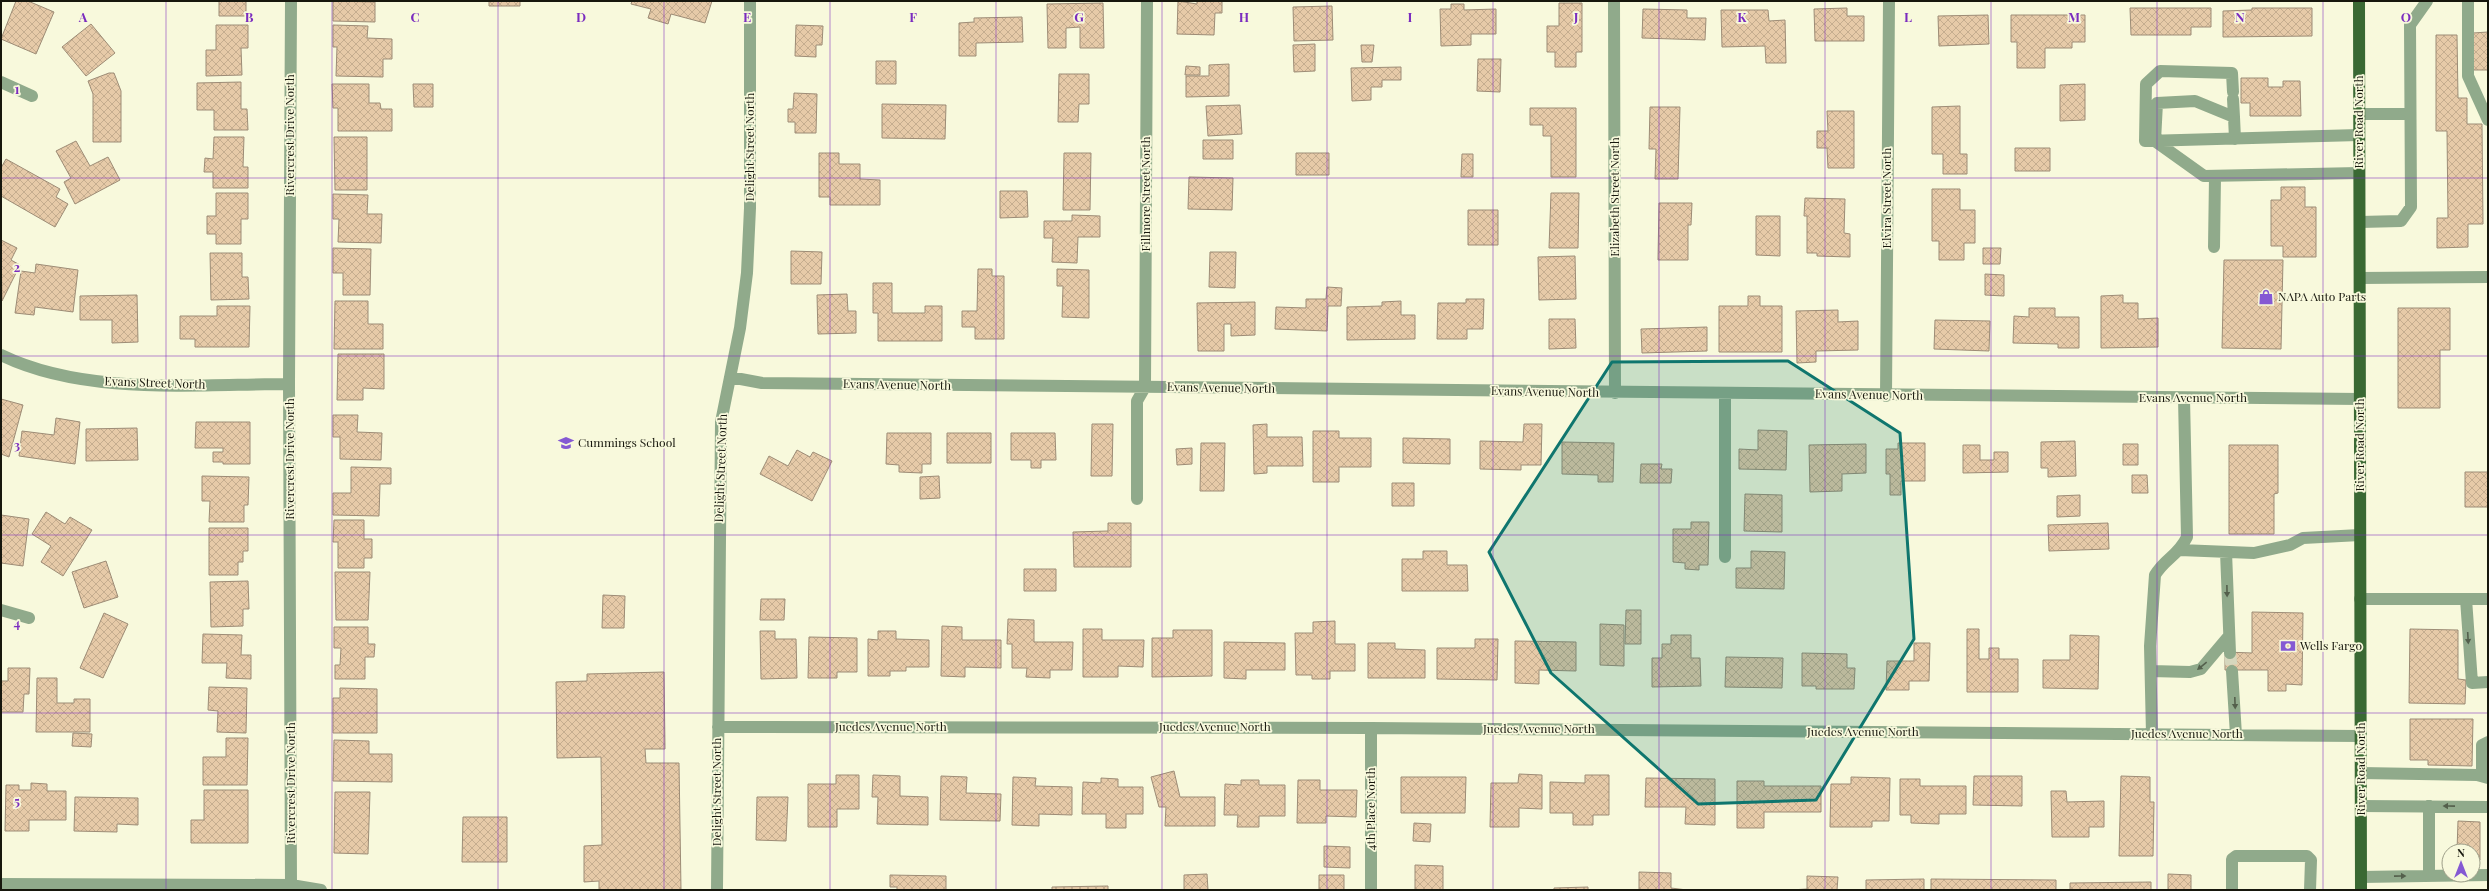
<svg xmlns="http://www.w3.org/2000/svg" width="2489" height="891" viewBox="0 0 2489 891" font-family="'Playfair Display',serif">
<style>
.building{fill:url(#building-cross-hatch);stroke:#9d8c76}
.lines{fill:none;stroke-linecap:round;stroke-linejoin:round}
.minor-tunnel{stroke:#d6d7bd;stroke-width:12;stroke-dasharray:12 6;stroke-linecap:butt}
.minor{stroke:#90aa8b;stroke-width:12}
.major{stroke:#3a6933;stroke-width:12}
.oneway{fill:#54604c}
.marked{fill:#0f766e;fill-opacity:0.2;stroke:#0f766e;stroke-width:3;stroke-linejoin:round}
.grid{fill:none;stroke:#7b2cbf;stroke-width:1;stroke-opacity:0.55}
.labels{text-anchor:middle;stroke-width:3.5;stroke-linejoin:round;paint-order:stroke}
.street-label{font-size:12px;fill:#17170d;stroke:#f8f9dc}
.poi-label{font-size:12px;fill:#17170d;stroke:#f8f9dc;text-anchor:start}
.grid-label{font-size:13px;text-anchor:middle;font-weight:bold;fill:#7b2cbf;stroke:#f8f9dc;stroke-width:3.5;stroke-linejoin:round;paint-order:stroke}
</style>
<defs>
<pattern id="building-cross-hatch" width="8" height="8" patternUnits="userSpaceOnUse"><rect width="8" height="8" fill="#e6caa8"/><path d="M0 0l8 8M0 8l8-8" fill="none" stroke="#c5ad8f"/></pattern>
</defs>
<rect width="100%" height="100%" fill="#f8f9dc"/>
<path class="building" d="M16,1H28L54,12L36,54L1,39Z
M219,1H246V16H219Z
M333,1L375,2V22L333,21Z
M489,1H520V6H489Z
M632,1H712L705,23L671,14L668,24L648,18L651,9L631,4Z
M1178,1L1197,4V1H1222V13H1215L1214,35L1177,34Z
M1103,3L1104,48H1080V27L1066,28V48H1048L1047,4Z
M1559,3H1582V52H1576V67H1555V52H1547V26H1559Z
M1451,4H1464V10L1496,9V34H1471V45L1441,46L1440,9H1451Z
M1332,6L1333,40L1294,41L1293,7Z
M1847,8V16H1864V41H1815L1814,9Z
M2130,8H2211V27H2191V35H2131Z
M2252,8H2312V36L2223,37V11L2252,10Z
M1643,9L1687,10V18H1706L1705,40L1642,38Z
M1721,10H1768L1769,21L1785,20L1786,63H1766L1765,46L1722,47Z
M1988,15L1989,44L1939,46L1938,16Z
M2011,15H2085V42H2072V48H2045V68H2017V42H2011Z
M1022,17L1023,42L976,43V56H959V23L974,22V18Z
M91,24L115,53L86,76L62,47Z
M216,25H248V48H241L242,75L206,76V50H216Z
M333,25L368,26L367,38L392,39V59H383V77L336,76L337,47H333Z
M796,25L823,26L822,45H816V57L795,56Z
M2488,32V70H2473V33Z
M2436,35H2457L2458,98H2467V124H2482L2483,224H2468V247L2437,248V218H2448L2447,131H2436Z
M1315,44V71L1294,72L1293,45Z
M1361,45H1374L1372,62H1362Z
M1478,59H1501L1500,92L1477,91Z
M876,61H896V84H876Z
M1229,64V96L1186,97V76H1209V65Z
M1186,66L1200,67V75H1185Z
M1401,67V80H1382V87H1371V100L1352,101L1351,68Z
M109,73H114L121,91V142H93V94L88,81Z
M1059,74H1089V104H1079L1078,122H1058Z
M2241,78H2268V87H2283V81H2300L2301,116H2250V103H2241Z
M241,82V109H247L248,130H214V110H197V83Z
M332,84H369V103H380L381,109H392V131H338V108H333Z
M413,84H433V107H414Z
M2085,84V120L2060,121V85Z
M794,93L817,94L816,133H795V122H788V109H793Z
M882,104L946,105L945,139L882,138Z
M1240,105L1242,134L1208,136L1206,106Z
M1960,106V154H1967V174H1943V154H1932V107Z
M1650,107H1680L1678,179H1655L1656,149H1649Z
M1530,108H1576V177H1551V136H1543V125H1530Z
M1827,111H1854V168H1828L1827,148H1817V131H1828Z
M214,137H244L243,167H248V188H213V172H204L205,158L213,159Z
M334,137H367V190H335Z
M1203,140H1233V159H1203Z
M76,141L90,166L108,157L120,180L75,204L64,182L71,178L56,151Z
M2015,148H2050V171H2015Z
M819,153H839V164H860V179L880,180V205H830V197H819Z
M1064,153H1091L1090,210H1063Z
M1296,153H1329V175H1296Z
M1462,154H1473V177H1461Z
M6,159L60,189L56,197L68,204L55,227L1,196V168Z
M1189,177L1233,178L1232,210L1188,209Z
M2281,187H2305V207H2316V257H2283V246H2271V200H2281Z
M1932,189H1960V210H1975V243H1964V260H1939V241H1932Z
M1000,191H1027L1028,217L1000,218Z
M216,193H248V219H241V244H216V234H207V216H216Z
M1551,193H1579L1578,248H1549Z
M333,194L368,195L367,214H382L381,243L338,242L339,219H333Z
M1805,198L1845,199L1844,233L1850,234V257L1817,256V253H1807V216H1804Z
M1659,203H1692L1691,225H1688V260H1658Z
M1468,210H1498V245H1468Z
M1072,215L1100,216V237H1078L1077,263L1052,262L1053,238H1044V221H1072Z
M1756,216H1780V256L1756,255Z
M1,240L17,248L11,260L20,265L2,301Z
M333,248L371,249L370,295H343V273H333Z
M1983,248H2001L2000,264H1983Z
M791,251L822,252L821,284H791Z
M1210,252H1236L1235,288L1209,287Z
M210,253H242V277H248L249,299L211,300Z
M1575,256L1576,299L1539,300L1538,257Z
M2224,260H2283L2281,349L2222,348Z
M36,264L78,270L73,312L35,307L34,315L15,313L21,271L35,273Z
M978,269H992V276H1004V339H975V327H962V311H977Z
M1057,269L1089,270V318L1062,317L1063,286H1057Z
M1985,274L2004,275V296L1985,295Z
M873,283H892V313H925V306H942V341H878V313H873Z
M1327,287L1342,288L1341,306H1328L1327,331L1275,329L1276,307L1306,308V299H1326Z
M847,294L848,311H856V333L818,334L817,295Z
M137,295L138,342L112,343V320H80V296Z
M2123,295V303H2138V319L2158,318V347L2101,348V296Z
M1748,296H1760V306H1782V352H1719V306H1748Z
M1466,299H1484L1483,329H1467V339H1437L1438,303H1466Z
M335,301H368V324H383V349H334Z
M1401,301V315H1415V339L1347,340V307L1382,306V302Z
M1255,302V335L1231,336V324H1224V351H1198L1197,303Z
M217,306H250L249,347H195V339H180V316H217Z
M2029,308H2055V317H2079V348H2058V344L2013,343L2014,316L2029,317Z
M2398,308H2450V350H2440V408H2398Z
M1838,310V322L1858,321V350L1816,351V362L1797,363L1796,311Z
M1549,319H1575L1576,348L1549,349Z
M1935,320L1990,321L1989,351L1934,349Z
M1707,327V351L1642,353L1641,329Z
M338,354H384V389L363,388V400H337Z
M1,399L23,405L9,457L1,454Z
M333,415H358L357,432L382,433L381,460L340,459V437H333Z
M56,418L80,422L75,464L19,456L22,431L54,435Z
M196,422H250V464H223V462H213V452H223V448H195Z
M1092,424H1113L1112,476H1091Z
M1267,424V437H1302L1303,466H1267V473L1254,474L1253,425Z
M1524,424H1542L1541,465H1521V470L1480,469V441L1523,442Z
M137,428L138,460L86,461V429Z
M1758,430L1787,431L1786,470L1739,469V449L1758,450Z
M1313,431H1339V438H1371V467H1339V482H1313Z
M887,433H931V464H922V473L899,472V465L886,464Z
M947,433H991V463H947Z
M1011,433H1055L1056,460H1041V468H1031V460H1011Z
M1403,438L1450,439V464L1403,463Z
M2075,441L2076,476L2048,477V468H2041V442Z
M1562,442L1614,443L1613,482H1598V475L1562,474Z
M1201,443H1225L1224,491H1200Z
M1898,443H1925V481H1901V495H1890V474H1886V449H1898Z
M1866,444V473L1842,474V491L1810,492L1809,445Z
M2123,444H2138V465H2123Z
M1963,445H1980V460H1994V452H2008V472L1963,473Z
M2229,445H2278V493L2274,494V534H2229Z
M1192,448V464L1177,465L1176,449Z
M797,450L810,457L813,452L832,461L812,501L760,474L769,456L788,466Z
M1641,464H1662L1661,469H1672L1671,483H1640Z
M351,467L391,468V484H380L379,516L333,515V493H351Z
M2465,472H2488V507H2465Z
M2132,475H2147L2148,493H2132Z
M202,476L249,477L248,505H244V522H209L210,501H202Z
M939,476L940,498L920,499V477Z
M1392,483H1414V506H1392Z
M1745,494L1782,495V532L1744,531Z
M2080,495V516L2057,517V496Z
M46,512L65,524L70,517L92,530L63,576L41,562L51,546L32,534Z
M1,515L29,519L23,566L1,563Z
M334,520H364V539H372V558H364V568H338V542H333Z
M1691,522H1709L1708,565H1699V570L1685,569V563L1673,562V529H1691Z
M1108,523H1131V567H1074L1073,532L1108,531Z
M2108,523L2109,549L2049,551L2048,525Z
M209,528H248V551H243V562H238V575H209Z
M1423,551H1447V565H1467L1468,591H1402V559H1423Z
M1751,551L1785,552L1784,589L1736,588V568H1751Z
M106,561L118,597L84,608L72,572Z
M1024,569H1056V591H1024Z
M335,572H370L368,620H336Z
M248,581L249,609H243V626L211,627L210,582Z
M603,595L625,596L624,628H602Z
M761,599H785L784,620H760Z
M1626,610H1641V644H1625Z
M2252,612L2303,613L2302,685L2286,684V691H2268V670H2225V652L2252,653Z
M104,613L128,624L103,678L80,668Z
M1008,619L1034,620V642H1073L1072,670H1050V678L1026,677L1027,668H1012V644H1007Z
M1335,621V644H1355V671H1330V679H1312V675H1296L1295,633H1313V622Z
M1600,624L1624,625V666L1600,665Z
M942,626L962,627V640H1001V668L965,667V677L941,676Z
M334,627H368V644H375L374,657H365V679H335V665H340L341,648H334Z
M1083,629H1102V640H1144L1143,667L1118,666V677H1083Z
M1967,629H1979V659H1989V648H1999V659H2018V692H1967Z
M2410,629L2458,630V679L2466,680L2465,704L2409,703Z
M1173,630H1212V676L1152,677V638H1173Z
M760,631H775V639H796L797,678L761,679Z
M878,631H896V639L929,640V667H906V671H890V676H868V639L878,640Z
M203,634L242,635L241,655H251V679L226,678L227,663H202Z
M1671,635H1691V658H1700L1701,686L1652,687V658H1662V644H1671Z
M2070,635L2099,636L2098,689L2043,688V660H2070Z
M809,637L857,638V672H837V678H808Z
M1475,639H1498L1497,680L1437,679V648H1475Z
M1515,641L1576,642V671L1539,670V684L1515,683Z
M1224,642L1285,643V670H1246V679L1224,678Z
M1368,643H1395V649L1425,650V678H1368Z
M1914,643H1930L1929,681H1909V690H1886L1887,661H1914Z
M1802,653L1847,654V668H1855L1854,689H1816V686H1802Z
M1726,657L1783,658L1782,688L1725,687Z
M8,668H30L29,694H24L23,712H1V681H8Z
M664,672L665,749H645L646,763H679L681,890H599V881L584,882V846L602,845L601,757L557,758L556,682L587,681V674Z
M37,678H57V703H74V699H90V732H36Z
M209,687L247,688L246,733L217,732L218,711L208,710Z
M340,688L377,689V733H333V698H340Z
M2410,719H2473L2472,766L2428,765V760H2410Z
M73,733L92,734L91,747L72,746Z
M226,738H248L247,785H203V757H226Z
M334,740L369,741V754H392V782L333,781Z
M1174,771L1180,797H1215V826H1165L1166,807H1159L1151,777Z
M1519,774L1542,775V809L1519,808V827H1490L1491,783H1518Z
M836,775H859V809H837V827H808V784H836Z
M873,775L900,776V796L928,797V825L877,824L878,797H872Z
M1585,775H1609V815H1593V825H1573V813H1550V782L1585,783Z
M941,776L967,777L966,793L1001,794L1000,821L940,820Z
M1974,776H2022V806L1973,805Z
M2121,776L2150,777V802H2154L2153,856H2119Z
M1013,777L1036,778L1035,786L1072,787V815L1039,814V826L1012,825Z
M1401,777H1466L1465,813H1401Z
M1851,777L1890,778L1889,821H1872V827H1830L1831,784H1851Z
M1101,778L1118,779V787H1143V814H1126V828H1106V814H1082L1083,782L1101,783Z
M1646,778L1715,779V825L1685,824L1686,807H1645Z
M1900,779H1920V786H1966V814H1939V824L1911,823V815H1900Z
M1241,780H1259V785H1285V816H1259V827H1237L1238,815H1224L1225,784L1241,785Z
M1298,780H1320V790H1357L1356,817L1326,816V823H1297Z
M1737,781H1764V786H1821V812H1764V828H1737Z
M31,783L47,784V791H66V820H29V831H5L6,785H19V790H31Z
M204,790H248V843H191V820H204Z
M2051,791H2066L2067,802L2104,801V827H2089V837H2052Z
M335,792H370L368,854L334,853Z
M75,797L138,798V825L117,824V832L74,831Z
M757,797H788L786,841L756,840Z
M463,817H507V862H462Z
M2458,821L2480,822V860H2473V851H2457Z
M1414,823L1431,824L1430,842L1413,841Z
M1324,846L1350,847V868L1324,867Z
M1415,865L1443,866V890H1415Z
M1639,872L1671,873V888L1687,890H1639Z
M1207,874L1208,890H1184V875Z
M2168,874L2191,875V890H2168Z
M890,875L946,876V890H897V887H890Z
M1319,875H1344V890H1319Z
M1807,876L1838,877L1837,890H1790L1807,889Z
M1924,879V890H1866V880Z
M1931,879L2056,880V890H1931Z
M2151,882V890H2070V883Z
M1108,886V890H1052V887Z
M1588,887V890H1554V888Z"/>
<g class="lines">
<path class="minor-tunnel" d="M2230,653L2232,671"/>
<path class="minor" d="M291,1L289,384L291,885
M1614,1L1615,393
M2468,1V76L2488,120
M1,82L32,96
M2233,92L2232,73L2160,71L2146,84L2145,141L2359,135
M2233,99L2234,117
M2359,114H2410
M2155,141L2204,176L2359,173
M2155,141L2157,103L2195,101L2234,117L2235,139
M2360,222L2401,221L2411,207L2410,25L2427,1
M2214,247L2215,177
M2360,278L2488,277
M1,355C85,396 198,384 289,384
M730,377L762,383L2360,399
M1725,394V557
M1886,396L1889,1
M1137,499V401L1145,387L1147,1
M2180,550L2254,553L2290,545L2303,538L2360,535
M2226,552L2230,653
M2360,599H2488
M2466,599L2472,683L2488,682
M1,610L29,618
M2151,671L2190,672L2201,669L2228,637
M2232,671L2236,735
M718,727L1371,728L2361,736
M2152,734L2150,646L2155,575C2165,558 2178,556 2187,537L2184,398
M2361,773L2477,775L2488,778
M2482,776V745L2488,742
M2361,806L2488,807
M2429,806V876
M2361,877L2488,875
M1,884L291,885L321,890
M717,890L721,422L740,328L747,273L750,208V1
M1371,890V728
M2232,890V859L2236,856H2307L2311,860L2310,890"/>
<path class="major" d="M2359,1L2361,890"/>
</g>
<defs><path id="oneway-solid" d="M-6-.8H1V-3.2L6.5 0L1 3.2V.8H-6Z"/></defs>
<g class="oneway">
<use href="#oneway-solid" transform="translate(2227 591) rotate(89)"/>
<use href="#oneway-solid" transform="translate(2468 638) rotate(87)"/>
<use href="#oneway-solid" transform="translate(2202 666) rotate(141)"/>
<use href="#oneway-solid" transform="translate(2235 703) rotate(88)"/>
<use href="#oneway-solid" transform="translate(2449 806) rotate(-179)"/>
<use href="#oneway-solid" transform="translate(2400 876) rotate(-1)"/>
</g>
<path class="marked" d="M1788,361L1900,433L1914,639L1816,800L1698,804L1551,673L1489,552L1612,362Z"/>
<path class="grid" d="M166,1V890M332,1V890M498,1V890M664,1V890M830,1V890M996,1V890M1162,1V890M1327,1V890M1493,1V890M1659,1V890M1825,1V890M1991,1V890M2157,1V890M2323,1V890M1,178H2488M1,356H2488M1,535H2488M1,713H2488"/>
<defs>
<g id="shop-bare" transform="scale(1.2)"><path d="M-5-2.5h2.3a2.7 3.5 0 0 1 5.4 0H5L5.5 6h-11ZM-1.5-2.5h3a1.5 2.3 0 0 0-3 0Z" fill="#8559d3" stroke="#f8f9dc" stroke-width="2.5" paint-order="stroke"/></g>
<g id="school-bare" transform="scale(1.2)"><path d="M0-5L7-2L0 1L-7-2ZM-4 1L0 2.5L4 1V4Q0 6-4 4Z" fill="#8559d3" stroke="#f8f9dc" stroke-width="2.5" paint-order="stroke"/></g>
<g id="bank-bare" transform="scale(1.2)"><path d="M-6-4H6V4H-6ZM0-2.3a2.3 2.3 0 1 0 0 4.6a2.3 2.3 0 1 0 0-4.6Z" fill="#8559d3" stroke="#f8f9dc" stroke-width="2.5" paint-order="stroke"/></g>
</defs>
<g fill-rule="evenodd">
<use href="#shop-bare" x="2266" y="297"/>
<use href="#school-bare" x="566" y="443"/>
<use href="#bank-bare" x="2288" y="646"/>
</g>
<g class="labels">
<g class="street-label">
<text transform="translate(2359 122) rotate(-90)" y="4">River Road North</text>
<text transform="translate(290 135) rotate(-90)" y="4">Rivercrest Drive North</text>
<text transform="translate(750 147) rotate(-90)" y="4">Delight Street North</text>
<text transform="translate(1146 194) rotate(-90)" y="4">Fillmore Street North</text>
<text transform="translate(1615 197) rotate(-90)" y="4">Elizabeth Street North</text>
<text transform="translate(1887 198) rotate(-90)" y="4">Elvira Street North</text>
<text transform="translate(155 383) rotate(2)" y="4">Evans Street North</text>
<text transform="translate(897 385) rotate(1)" y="4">Evans Avenue North</text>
<text transform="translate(1221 388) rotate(1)" y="4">Evans Avenue North</text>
<text transform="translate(1545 392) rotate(1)" y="4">Evans Avenue North</text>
<text transform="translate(1869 395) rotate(1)" y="4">Evans Avenue North</text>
<text x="2193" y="402">Evans Avenue North</text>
<text transform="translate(2360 445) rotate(-90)" y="4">River Road North</text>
<text transform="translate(290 459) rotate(-90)" y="4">Rivercrest Drive North</text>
<text transform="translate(721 468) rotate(-88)" y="4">Delight Street North</text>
<text x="891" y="731">Juedes Avenue North</text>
<text x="1215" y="731">Juedes Avenue North</text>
<text x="1539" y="733">Juedes Avenue North</text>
<text x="1863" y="736">Juedes Avenue North</text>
<text x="2187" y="738">Juedes Avenue North</text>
<text transform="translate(2361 769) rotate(-90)" y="4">River Road North</text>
<text transform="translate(291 783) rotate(-90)" y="4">Rivercrest Drive North</text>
<text transform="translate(717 792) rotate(-90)" y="4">Delight Street North</text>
<text transform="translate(1371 809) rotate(-90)" y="4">4th Place North</text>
</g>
<g class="poi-label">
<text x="2278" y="301">NAPA Auto Parts</text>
<text x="578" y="447">Cummings School</text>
<text x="2300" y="650">Wells Fargo</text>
</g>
</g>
<g class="grid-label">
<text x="83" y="22">A</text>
<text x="249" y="22">B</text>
<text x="415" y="22">C</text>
<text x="581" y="22">D</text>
<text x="747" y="22">E</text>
<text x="913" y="22">F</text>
<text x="1079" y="22">G</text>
<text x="1244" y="22">H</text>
<text x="1410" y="22">I</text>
<text x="1576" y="22">J</text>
<text x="1742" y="22">K</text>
<text x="1908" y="22">L</text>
<text x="2074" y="22">M</text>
<text x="2240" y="22">N</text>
<text x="2406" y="22">O</text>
<text x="17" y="94">1</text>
<text x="17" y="272">2</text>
<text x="17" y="450">3</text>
<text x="17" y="628">4</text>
<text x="17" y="806">5</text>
</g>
<rect width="2489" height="891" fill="none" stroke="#17170d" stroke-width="4"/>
<g transform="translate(2461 863)"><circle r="19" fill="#f8f9dc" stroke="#9e9f89"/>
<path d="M0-3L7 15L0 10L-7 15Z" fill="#8559d3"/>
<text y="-6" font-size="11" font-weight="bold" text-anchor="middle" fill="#17170d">N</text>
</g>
</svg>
